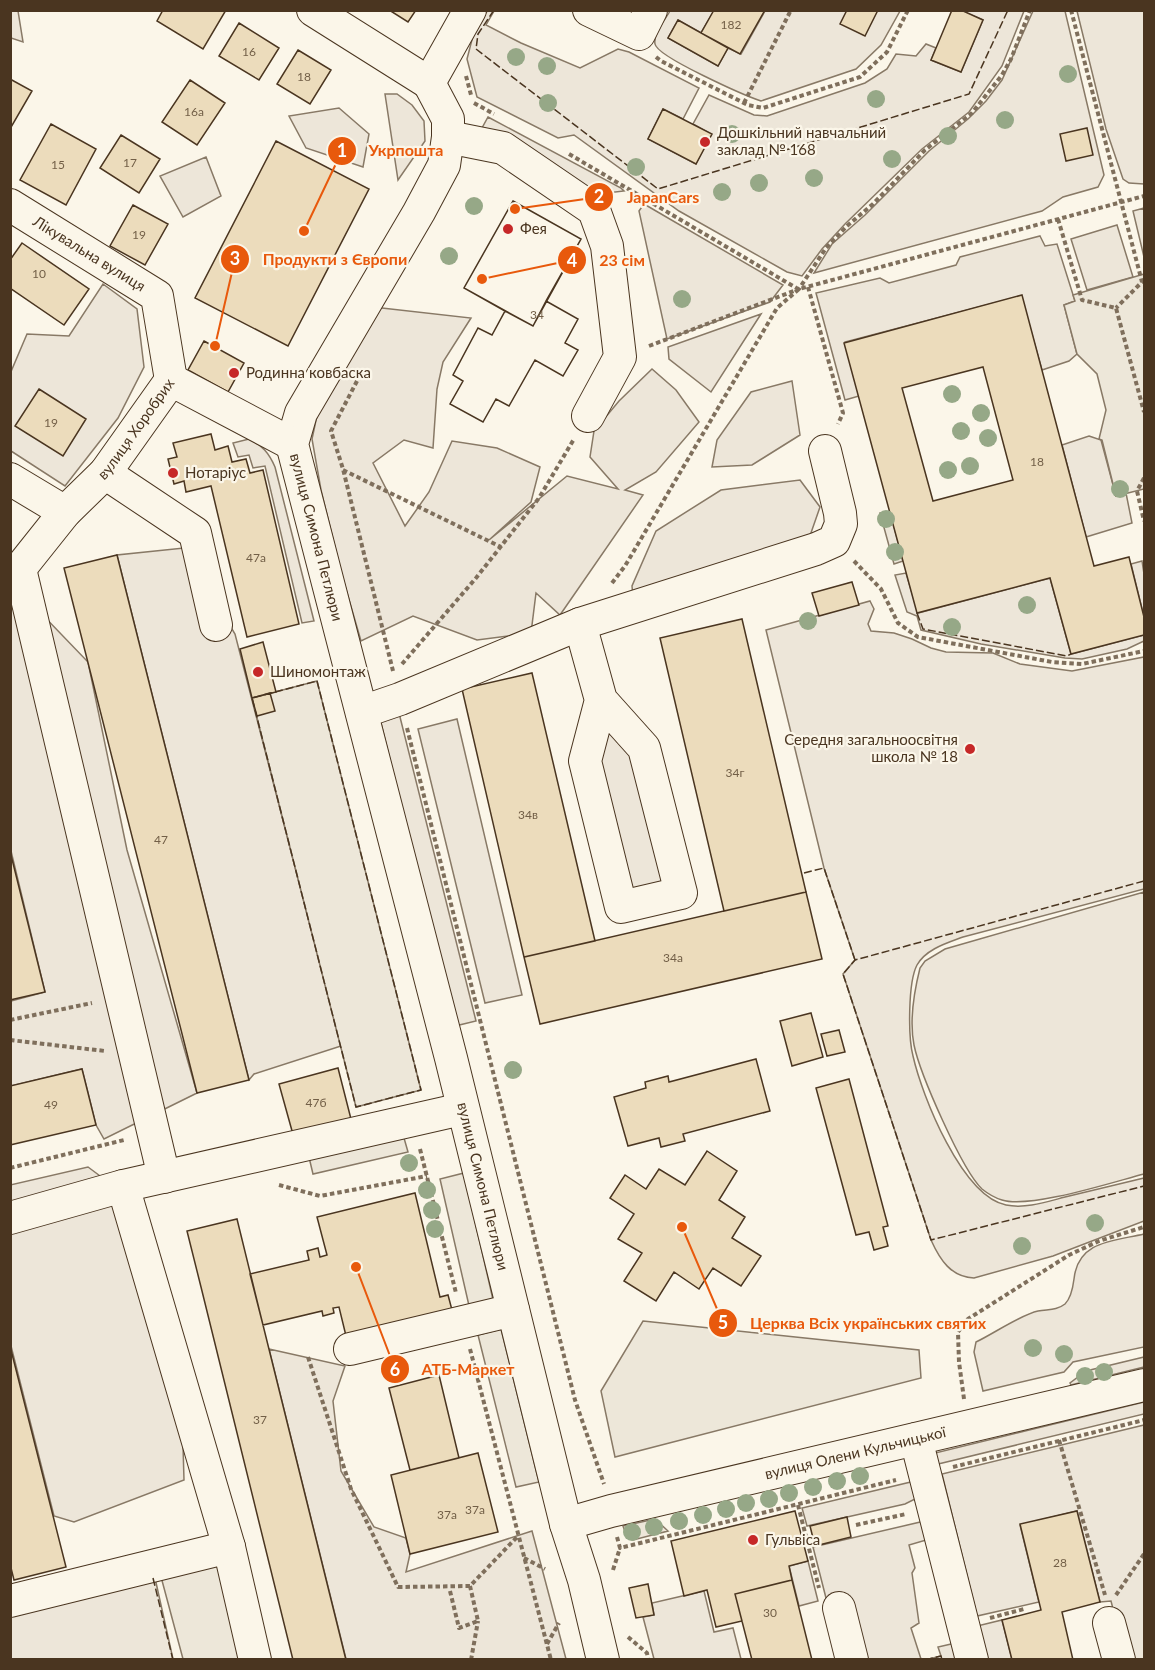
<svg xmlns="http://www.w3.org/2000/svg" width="1155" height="1670" viewBox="0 0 1155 1670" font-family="Lato,sans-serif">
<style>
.green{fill:#ede6d9;stroke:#887966;stroke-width:1.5}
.parking{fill:#ede7d9;stroke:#887966;stroke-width:1.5}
.building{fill:#ecdcbc;stroke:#4a3520;stroke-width:1.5;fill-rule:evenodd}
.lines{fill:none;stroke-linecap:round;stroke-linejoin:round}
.minor-casing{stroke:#4a3520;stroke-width:34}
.path{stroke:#7f6f5c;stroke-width:4;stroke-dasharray:4.5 3;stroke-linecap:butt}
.minor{stroke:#fbf6e9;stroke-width:32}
.fence{stroke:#4a3520;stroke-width:1.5;stroke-dasharray:8 3;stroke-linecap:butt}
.tree{fill:#96a887}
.poi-dot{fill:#c62828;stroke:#fbf6e9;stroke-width:2}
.labels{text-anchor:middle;stroke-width:4.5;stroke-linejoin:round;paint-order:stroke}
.number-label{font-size:12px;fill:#725f47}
.poi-label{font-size:15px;fill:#4a3520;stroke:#fbf6e9;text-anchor:start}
.street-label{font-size:15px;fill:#4a3520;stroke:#fbf6e9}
.leader{fill:none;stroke:#e8590c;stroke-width:2}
.callout-dot{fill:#e8590c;stroke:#fbf6e9;stroke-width:2}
.mark-label{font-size:18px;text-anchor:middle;font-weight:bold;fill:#fff}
.callout-label{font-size:16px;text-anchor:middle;font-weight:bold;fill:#e8590c;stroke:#fbf6e9;stroke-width:4.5;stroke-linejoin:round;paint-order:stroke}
</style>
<rect width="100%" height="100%" fill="#fbf6e9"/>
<path class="green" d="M488,10L494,11L486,25L521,43L580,68L618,49L629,52L699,88L683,119L663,109L648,139L696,164L711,134L693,124L709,95L754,115L767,116L865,83L887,69L896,54L916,56L926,44L936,48L931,60L961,72L983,20L961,11H1024L1002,66L969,112L922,149L845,224L822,249L802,276L787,272L679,211L574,135L558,138L477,97L467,59L475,28Z
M10,11H18L23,42L11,38Z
M670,11H714L701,33L678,20L668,38L718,66L728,48L741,54L765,11H900L881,45L856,69L761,101C746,96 657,57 655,44C653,34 665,20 670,11Z
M1033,11H1065L1104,175L1098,187L1063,197L1042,211L814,273L832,244L865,215L929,151L968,119L986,101L1002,80Z
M1077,11H1144V184L1129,183L1123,179L1106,129Z
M385,94H397L412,105L424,121L425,141L398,180Z
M339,108L369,134L363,167L306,148L289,116Z
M488,117L621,188L624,191L598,194L482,128Z
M206,157L221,196L183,217L160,176Z
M644,204L783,285L770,302L667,339L639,211Z
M1144,208V257L1133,211Z
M1117,225L1133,277L1087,290L1071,239Z
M1040,236L1045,246L1057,244L1075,301L1064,305L1077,354L1069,361L1042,370L1021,296L845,342L859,396L845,400L816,293L880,278L889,283L956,265L960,257Z
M103,284L137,309L144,367L118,418L65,486L11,451L10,374L27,334L69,336Z
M373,307L471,318L443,362L437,389L433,448L404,440L373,463L405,526L429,492L452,441L497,448L540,467L531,502L489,540L567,476L618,489L590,457L594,431L619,401L652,369L676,390L699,422L656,472L625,490L643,495L560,615L536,593L531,633L477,640L413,616L361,641L341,572L321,490L312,439L318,411Z
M761,314L711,392L669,359L668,347Z
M792,381L800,435L752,465L712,467L717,440L751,392Z
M1089,436L1101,440L1116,496L1126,493L1132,523L1086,537L1062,445Z
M249,439C262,445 269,453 275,467L314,621L302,623L265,466L253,468L249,455L238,457L233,443Z
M800,480L820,507L804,553L634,609L632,586L656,531L721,490Z
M890,511L903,561L894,564L880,513Z
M184,548L235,634L341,1046L254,1074L249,1080L117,555Z
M1142,561L1144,574V617L1131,564Z
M906,573L918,613L1050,578L1071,654L1144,635V641L1127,649L1082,659L1065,658L981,644L921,630L917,616L907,612L895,575Z
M10,581L88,662L127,850L197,1093L104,1139L96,1125L82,1069L11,1086V1001L45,992L11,851Z
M870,601L874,609L868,624L871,631L894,633L912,639L931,648L946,652L993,653L1020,664L1072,671L1144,657V889L963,937C947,943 926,949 917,965C908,982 908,1037 913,1056C922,1096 962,1196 1006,1205C1026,1209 1046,1202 1065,1197C1091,1191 1118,1184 1144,1178V1221L1053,1256L974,1278C951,1277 940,1260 931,1240L843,974L855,960L824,868L766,630Z
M602,709L640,751L674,889L624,901L590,760Z
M399,713L476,1021L455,1026L380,719Z
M457,719L522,995L485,1003L418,729Z
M1144,892V1174C1113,1182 1030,1209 1002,1200C995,1198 987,1193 982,1189C962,1170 920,1074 914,1045C909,1020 914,992 920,968L925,961L945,949Z
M88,1167L135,1202L180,1344L184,1480L74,1522L54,1516L11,1346L10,1185Z
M1144,1234V1347L1073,1362L1064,1372L983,1391L974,1352L976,1342C993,1334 1022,1314 1038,1311C1048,1309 1056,1311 1065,1304C1071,1298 1073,1287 1074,1279C1078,1240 1115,1241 1144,1234Z
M269,1349L345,1366L333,1401L341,1471L374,1527L406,1538L410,1554L406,1572L532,1531L566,1659H346Z
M1144,1357V1367L1071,1385L1070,1383L1086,1371Z
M1144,1402V1414L930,1466L931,1454Z
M1144,1425V1659H1126L1111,1601L1100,1602L1077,1511L1020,1525L1039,1602L977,1616L942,1474Z
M915,1481L917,1498L905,1504L807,1526L802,1508Z
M655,1519L668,1531L633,1540L626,1534L623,1526Z
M929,1520L933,1538L909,1545L915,1568L912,1573L919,1623L911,1628L921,1659H861L844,1594L826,1598L813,1547Z
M808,1561L818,1601L799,1606L789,1566Z
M155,1578L173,1659H11L10,1613Z
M704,1591L714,1632L733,1628L741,1659H654L643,1617L654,1615L652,1603Z
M1002,1620L1012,1659H981L973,1627Z
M960,1642L964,1660H925L941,1656L938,1647Z"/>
<path class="parking" d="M1144,274V489L1116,496L1102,440L1099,439L1106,410L1097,374L1077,354L1064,305L1075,301L1073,295Z
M317,681L421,1090L356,1107L252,698Z
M402,1131L408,1152L313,1174L308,1153Z
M464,1173L494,1304L470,1310L440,1179Z
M643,1321L919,1350L921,1378L615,1457L601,1391Z
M501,1329L539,1482L516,1487L478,1335Z
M227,1558L249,1659H183L160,1573Z"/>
<path class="building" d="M163,10H226L203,49L157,21Z
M389,10H416L408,22Z
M714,10H765L740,54L701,33Z
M847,10H878L865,36L840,24Z
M952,10H961L983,20L961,72L931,60Z
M678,20L728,48L718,66L668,38Z
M239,23L279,48L259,80L219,56Z
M298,50L331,70L310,104L277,84Z
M10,79L32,91L10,129Z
M190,80L225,103L197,145L162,122Z
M663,109L712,134L696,164L648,139Z
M51,124L96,149L66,205L20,180Z
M1087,128L1093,155L1066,161L1060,134Z
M121,135L160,159L139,193L100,168Z
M276,141L369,189L288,346L195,298Z
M513,201L581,239L546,301L578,319L565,343L578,350L563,376L535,360L509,406L496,399L483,422L450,404L463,381L453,375L478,328L492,335L505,311L464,288Z
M513,201L581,239L533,326L464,288Z
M133,205L168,224L145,265L110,246Z
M22,243L89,289L64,325L10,288V260Z
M1022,295L1094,566L1129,557L1144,617V635L1071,654L1050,578L917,613L844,343ZM983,367L1013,480L933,501L902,388Z
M546,301L578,319L565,343L578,350L563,376L535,360L509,406L496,399L483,422L450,404L463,381L453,375L478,328L492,335L505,311L533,326Z
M204,341L244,363L228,392L188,370Z
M39,389L86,419L63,456L15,426Z
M211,434L215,450L228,446L232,462L246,459L250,473L263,470L299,624L247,637L211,486L186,492L184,481L174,484L168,459L177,457L173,443Z
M117,555L249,1080L197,1093L64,568Z
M852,582L859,605L819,616L812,593Z
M742,619L806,892L724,911L660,638Z
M263,642L276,692L252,698L240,649Z
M532,673L595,941L524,957L462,689Z
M270,693L275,711L257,716L252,698Z
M10,851L45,992L10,1000Z
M806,892L822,959L540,1024L524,957Z
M811,1013L823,1057L792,1066L780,1021Z
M839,1030L845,1052L827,1056L821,1034Z
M756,1059L770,1111L683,1134L685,1141L661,1147L659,1138L628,1146L614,1097L646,1088L645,1082L668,1076L669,1082Z
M338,1068L352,1123L294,1138L279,1084Z
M82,1069L96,1125L10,1145V1086Z
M849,1079L888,1226L883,1227L888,1246L874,1250L869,1232L856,1235L816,1088Z
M707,1151L737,1171L719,1200L745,1217L732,1238L761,1256L741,1286L713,1268L699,1289L674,1272L656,1301L624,1281L642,1253L618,1239L634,1214L610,1198L625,1175L646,1189L659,1169L685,1185Z
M415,1193L440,1297L448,1295L452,1310L347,1340L339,1307L333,1308L334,1313L323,1316L322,1311L263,1325L250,1274L309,1260L307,1251L318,1248L320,1257L327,1255L317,1217Z
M237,1219L263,1325L346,1660H293L201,1287L187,1231Z
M10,1346L66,1567L14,1580L10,1564Z
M439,1375L459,1458L410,1470L389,1388Z
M478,1453L498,1532L410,1554L391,1475Z
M795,1511L808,1561L789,1566L792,1580L735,1594L742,1621L716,1627L707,1590L684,1596L671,1541Z
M1077,1511L1100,1602L1062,1612L1073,1660H1012L1002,1620L1041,1610L1020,1524Z
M847,1517L851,1537L815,1546L810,1526Z
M792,1580L812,1660H752L735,1594Z
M648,1584L654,1615L636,1618L629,1588Z"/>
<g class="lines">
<g class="minor-casing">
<g id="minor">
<path d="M313,10L429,83"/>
<path d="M589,10L639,34L651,10"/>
<path id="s1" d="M429,83L448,119V137L444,165L419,212L301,413L292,444L451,1058L566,1524L584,1580L603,1660"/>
<path d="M429,83L470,10"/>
<path d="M448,137L503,148L594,210L607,246L620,357L588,416"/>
<path id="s2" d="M10,205L157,296L171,380"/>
<path d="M105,473L195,533L216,625"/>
<path d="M10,479L65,512"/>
<path d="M20,569L164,1177"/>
<path id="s3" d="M10,581L65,512L105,473L171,380L292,444"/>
<path d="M580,624L601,700L644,748L681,893L621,907L585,761L601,700"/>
<path d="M362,712L400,699L580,624L816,549L834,541L841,524L840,513L825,451"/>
<path d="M123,1186L229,1547L255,1660"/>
<path d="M10,1218L123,1186L462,1109"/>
<path d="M350,1349L513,1310"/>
<path d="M916,1439L972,1660"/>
<path id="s4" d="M566,1524L611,1511L1144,1385"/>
<path d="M10,1601L229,1547"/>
<path d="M839,1608L852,1660"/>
<path d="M1109,1623L1119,1660"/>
</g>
</g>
<path class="path" d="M1071,10L1142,282L1116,308
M656,57L661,61L748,105L763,108L860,77L887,52L908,10
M466,76L471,95
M474,103L494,114
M744,103L791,10
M569,154L798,289
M1058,219L1082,300L1116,308L1144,412
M808,287L843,413L838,424
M649,346L799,289L826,248L847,226L873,204L925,150L972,113L1002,75L1011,59L1030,10
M357,381L331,431L343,469L393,671
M343,470L501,547
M1144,478L1137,491L1144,521
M854,561L881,589L898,623L918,637L1052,662L1082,664L1144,651
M612,583L625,566L777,308L799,289L1144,196
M402,664L476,578L539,498L574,439
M407,728L575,1400L604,1484
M10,1020L92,1003
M10,1040L105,1051
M420,1149L456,1293
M10,1168L124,1140
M279,1185L320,1196L427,1176
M470,1349L551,1660
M308,1357L351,1489L398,1587L470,1586L517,1537
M964,1399L959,1362L958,1332L968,1319L1069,1255L1099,1241L1144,1227
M1059,1440L1105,1595
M953,1467L1144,1420
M798,1505L819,1588
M856,1525L906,1514
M617,1537L620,1548L896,1480
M524,1558L545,1569
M613,1570L620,1548
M450,1591L459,1628L478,1621L470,1586
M1116,1595L1144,1554
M990,1618L1024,1609
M628,1637L647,1653L648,1660
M547,1644L559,1623
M471,1660L478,1621"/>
<use href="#minor" class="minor"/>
<path class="fence" d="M494,10L478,34L476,49L658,189L969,94L1008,10
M917,613L923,629L1067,656L1071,654
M317,681L421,1090L356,1107L252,698Z
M804,873L824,868L855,960
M1144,881L855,960L843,974L931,1240L1144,1186
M153,1578L173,1660
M925,1660L941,1656L942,1660"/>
</g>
<g class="tree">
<circle cx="516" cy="57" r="9"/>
<circle cx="547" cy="66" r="9"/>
<circle cx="1068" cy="74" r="9"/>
<circle cx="876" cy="99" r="9"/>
<circle cx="548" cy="103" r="9"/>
<circle cx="1005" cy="120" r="9"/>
<circle cx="732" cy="134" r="9"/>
<circle cx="948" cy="136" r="9"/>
<circle cx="892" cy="159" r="9"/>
<circle cx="636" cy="167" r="9"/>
<circle cx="814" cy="178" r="9"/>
<circle cx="759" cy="183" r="9"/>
<circle cx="722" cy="192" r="9"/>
<circle cx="474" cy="206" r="9"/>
<circle cx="449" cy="256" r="9"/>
<circle cx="682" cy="299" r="9"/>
<circle cx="952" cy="394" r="9"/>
<circle cx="981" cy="413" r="9"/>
<circle cx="961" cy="431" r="9"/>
<circle cx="988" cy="438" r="9"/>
<circle cx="970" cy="466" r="9"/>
<circle cx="948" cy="470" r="9"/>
<circle cx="1120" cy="489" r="9"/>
<circle cx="886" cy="519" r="9"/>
<circle cx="895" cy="552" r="9"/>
<circle cx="1027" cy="605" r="9"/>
<circle cx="808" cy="621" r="9"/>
<circle cx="952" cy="627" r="9"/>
<circle cx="513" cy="1070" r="9"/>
<circle cx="409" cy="1163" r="9"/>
<circle cx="427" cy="1190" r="9"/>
<circle cx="432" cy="1210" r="9"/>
<circle cx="1095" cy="1223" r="9"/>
<circle cx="435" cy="1229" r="9"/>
<circle cx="1022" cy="1246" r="9"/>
<circle cx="1033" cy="1348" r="9"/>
<circle cx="1064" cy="1354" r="9"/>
<circle cx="1104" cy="1372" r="9"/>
<circle cx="1085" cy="1376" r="9"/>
<circle cx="860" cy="1476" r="9"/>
<circle cx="837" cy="1481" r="9"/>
<circle cx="813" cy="1487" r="9"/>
<circle cx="789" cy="1493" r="9"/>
<circle cx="769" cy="1499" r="9"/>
<circle cx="746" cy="1503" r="9"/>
<circle cx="726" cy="1509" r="9"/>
<circle cx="703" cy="1515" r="9"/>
<circle cx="679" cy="1521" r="9"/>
<circle cx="654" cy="1527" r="9"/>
<circle cx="632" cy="1532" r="9"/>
</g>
<g class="poi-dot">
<circle cx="705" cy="142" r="6"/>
<circle cx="508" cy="229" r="6"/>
<circle cx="234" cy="373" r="6"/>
<circle cx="173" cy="473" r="6"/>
<circle cx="258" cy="672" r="6"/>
<circle cx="970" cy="749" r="6"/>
<circle cx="753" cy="1540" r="6"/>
</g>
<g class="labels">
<g class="number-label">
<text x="731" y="29">182</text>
<text x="249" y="56">16</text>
<text x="304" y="81">18</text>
<text x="194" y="116">16а</text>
<text x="130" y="167">17</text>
<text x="58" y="169">15</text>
<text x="139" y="239">19</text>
<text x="39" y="278">10</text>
<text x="537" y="319">34</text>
<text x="51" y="427">19</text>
<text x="1037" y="466">18</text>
<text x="256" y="562">47а</text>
<text x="735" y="777">34г</text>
<text x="528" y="819">34в</text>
<text x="161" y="844">47</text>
<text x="673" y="962">34а</text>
<text x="316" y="1107">47б</text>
<text x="51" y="1109">49</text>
<text x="260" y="1424">37</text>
<text x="475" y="1514">37а</text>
<text x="447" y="1519">37а</text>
<text x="1060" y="1567">28</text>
<text x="770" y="1617">30</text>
</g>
<g class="poi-label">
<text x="717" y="138">Дошкільний навчальний<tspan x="717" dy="17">заклад № 168</tspan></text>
<text x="520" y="234">Фея</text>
<text x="246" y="378">Родинна ковбаска</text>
<text x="185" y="478">Нотаріус</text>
<text x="270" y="677">Шиномонтаж</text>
<text x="958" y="745" text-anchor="end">Середня загальноосвітня<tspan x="958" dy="17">школа № 18</tspan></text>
<text x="765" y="1545">Гульвіса</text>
</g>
<g class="street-label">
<text dy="5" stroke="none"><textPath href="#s2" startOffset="93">Лікувальна вулиця</textPath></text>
<text dy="5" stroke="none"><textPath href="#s3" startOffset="198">вулиця Хоробрих</textPath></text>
<text dy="5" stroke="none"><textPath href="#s1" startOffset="502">вулиця Симона Петлюри</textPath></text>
<text dy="5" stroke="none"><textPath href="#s1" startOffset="1172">вулиця Симона Петлюри</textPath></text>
<text dy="5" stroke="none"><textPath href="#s4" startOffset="298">вулиця Олени Кульчицької</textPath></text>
</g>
</g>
<path class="leader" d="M304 231L342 151M515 209L599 197M215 346L235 259M482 279L572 260M682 1227L723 1323M356 1267L395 1369"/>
<g class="callout-dot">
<circle cx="304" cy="231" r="6"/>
<circle cx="515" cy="209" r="6"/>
<circle cx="215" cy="346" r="6"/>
<circle cx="482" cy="279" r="6"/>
<circle cx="682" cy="1227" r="6"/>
<circle cx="356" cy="1267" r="6"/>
<circle cx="342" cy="151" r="15"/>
<circle cx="599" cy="197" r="15"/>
<circle cx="235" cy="259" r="15"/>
<circle cx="572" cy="260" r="15"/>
<circle cx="723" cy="1323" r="15"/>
<circle cx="395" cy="1369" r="15"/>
</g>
<g class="mark-label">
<text x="342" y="157">1</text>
<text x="599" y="203">2</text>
<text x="235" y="265">3</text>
<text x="572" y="267">4</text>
<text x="723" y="1329">5</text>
<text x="395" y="1376">6</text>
</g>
<g class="callout-label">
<text x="406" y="156">Укрпошта</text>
<text x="663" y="203">JapanCars</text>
<text x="335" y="265">Продукти з Європи</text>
<text x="622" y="266">23 сім</text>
<text x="868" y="1329">Церква Всіх українських святих</text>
<text x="468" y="1375">АТБ-Маркет</text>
</g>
<rect width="1155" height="1670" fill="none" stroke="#4a3520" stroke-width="24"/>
</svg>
